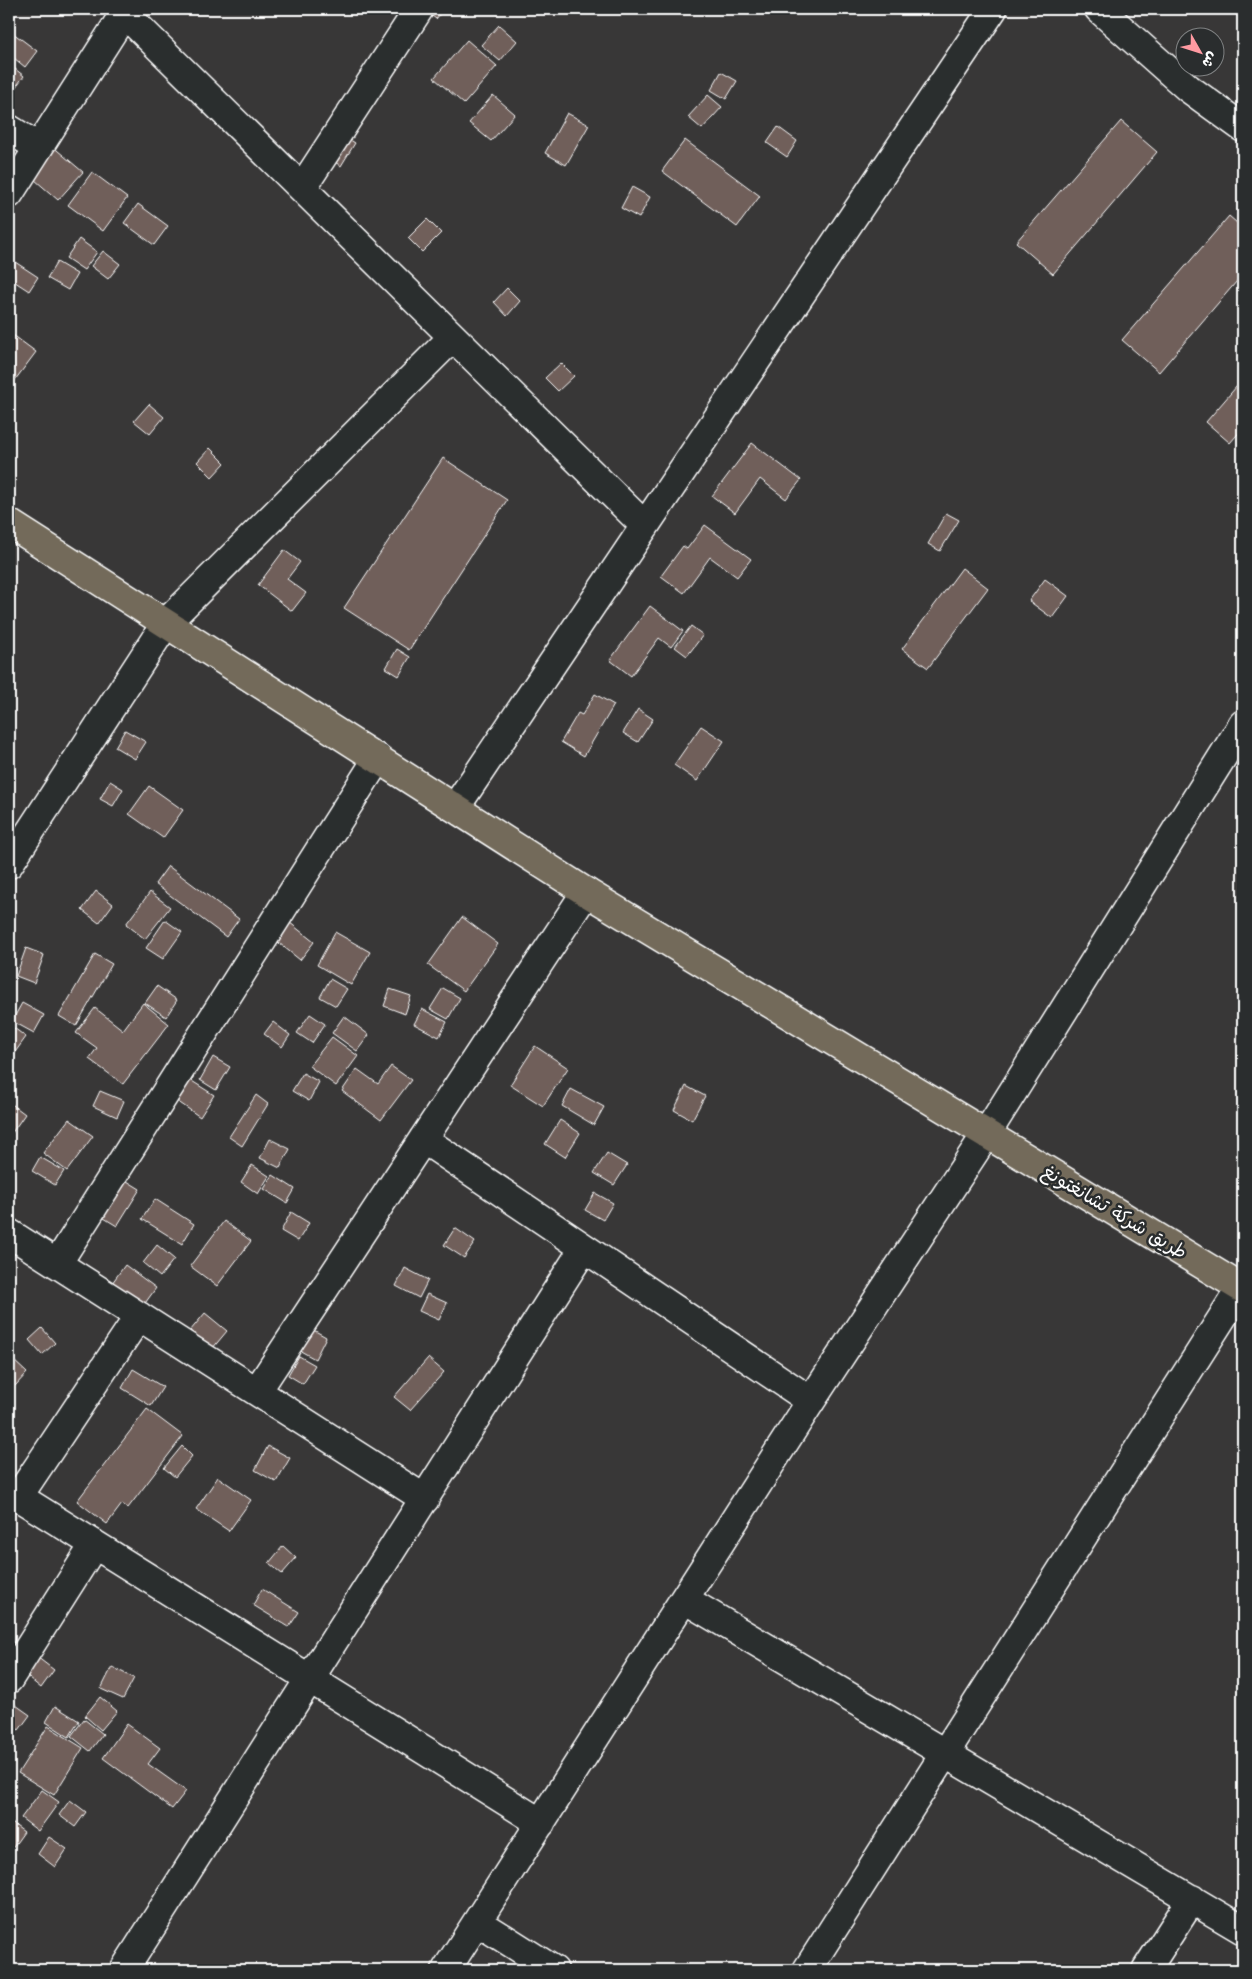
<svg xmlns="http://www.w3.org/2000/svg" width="1252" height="1979" viewBox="0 0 1252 1979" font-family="'Comic Neue','Playpen Sans Arabic',sans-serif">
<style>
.building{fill:#705e5a;stroke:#fff}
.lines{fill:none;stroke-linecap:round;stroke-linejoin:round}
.minor-casing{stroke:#fff;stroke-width:31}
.tertiary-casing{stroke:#fff;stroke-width:31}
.primary-casing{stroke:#fff;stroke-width:31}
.minor{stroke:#2a2d2e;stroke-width:28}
.tertiary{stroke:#2a2d2e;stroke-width:28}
.primary{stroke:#736b5a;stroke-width:28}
.labels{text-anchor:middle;stroke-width:5;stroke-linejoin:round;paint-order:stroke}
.street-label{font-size:19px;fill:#fff;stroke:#2a2d2e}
</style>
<rect width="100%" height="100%" fill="#383737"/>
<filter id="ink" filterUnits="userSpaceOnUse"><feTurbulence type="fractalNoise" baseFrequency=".02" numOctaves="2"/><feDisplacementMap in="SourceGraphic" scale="10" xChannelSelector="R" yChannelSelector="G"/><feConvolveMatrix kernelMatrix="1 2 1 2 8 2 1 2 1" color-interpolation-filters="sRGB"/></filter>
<g filter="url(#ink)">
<path class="building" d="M423,9H444L436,19Z
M499,25L517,41L500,61L481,45Z
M9,30L37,51L25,67L9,54Z
M467,40L497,66L464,104L434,78Z
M10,65L24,76L9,96V67Z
M721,72L737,81L726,99L711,90Z
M493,95L515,114L491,141L469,123Z
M708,95L722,107L702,129L688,117Z
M567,113L589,125L566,165L545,153Z
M1121,121L1157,152L1053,274L1016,242Z
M778,127L797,141L787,157L767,143Z
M338,132L355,143L341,166L324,155Z
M685,140L760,196L737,227L662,171Z
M51,145L83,172L58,200L27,173Z
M92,172L127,198L103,231L68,205Z
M632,187L650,197L639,218L621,208Z
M138,204L168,226L154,245L124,223Z
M1229,216L1237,223L1243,216V274L1159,372L1122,340Z
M427,219L441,233L422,252L408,238Z
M79,239L97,252L84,270L66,258Z
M103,251L120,264L108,279L91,266Z
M12,260L38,277L29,291L9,278V266Z
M57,262L77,274L68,290L47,278Z
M507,288L520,301L507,316L494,302Z
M9,332L36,352L9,388Z
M561,363L574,376L558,391L545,378Z
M1237,386L1243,392V428L1230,443L1206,422Z
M149,404L164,417L150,434L134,421Z
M752,443L801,480L786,499L760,479L735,513L712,496Z
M210,448L225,463L212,477L197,462Z
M443,458L507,500L409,650L344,608Z
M946,513L959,520L940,551L928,544Z
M705,525L751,559L737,577L710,557L684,593L661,576L683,546L687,549Z
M284,550L300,562L287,579L306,593L292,611L258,585Z
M962,568L988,588L928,668L902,649Z
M1045,579L1068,596L1052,618L1029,601Z
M650,606L683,631L671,647L659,638L631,676L610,660Z
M691,626L703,635L687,656L675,647Z
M397,649L410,657L399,676L386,668Z
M595,694L614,705L584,756L561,742L578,713L582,715Z
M638,709L653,719L638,742L623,733Z
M701,726L724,741L697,781L674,765Z
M125,730L146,742L135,759L115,747Z
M110,781L123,789L113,806L100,799Z
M149,786L183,810L163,838L129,814Z
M168,866L239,919L226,937L155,884Z
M96,891L113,904L99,923L82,910Z
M150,892L170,907L145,939L126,924Z
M462,917L498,944L464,991L428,965Z
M165,920L182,932L163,959L146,948Z
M289,922L314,942L300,960L274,939Z
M335,932L370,952L351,985L317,965Z
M26,948L44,955L34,983L16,976Z
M95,954L112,964L76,1026L59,1016Z
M330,979L347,989L336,1006L320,997Z
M157,986L177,1000L166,1017L145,1003Z
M443,988L460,998L448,1019L430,1009Z
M390,989L411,996L405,1014L384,1006Z
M22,1003L44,1015L34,1033L12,1021Z
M143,1003L169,1024L123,1084L89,1059L97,1048L76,1033L95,1008L123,1030Z
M422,1009L447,1022L439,1037L414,1024Z
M310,1014L325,1024L312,1043L297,1033Z
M344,1016L369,1035L357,1051L332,1033Z
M273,1022L290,1035L282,1047L264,1034Z
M10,1025L26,1037L13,1055L9,1052V1027Z
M332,1037L358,1056L336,1086L309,1066Z
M535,1046L568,1068L543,1106L510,1085Z
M213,1057L230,1067L216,1090L200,1080Z
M391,1066L411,1080L381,1120L342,1091L357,1069L378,1084Z
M303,1073L319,1082L309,1101L292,1091Z
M187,1078L214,1095L200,1117L174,1099Z
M686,1086L705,1096L692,1120L674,1110Z
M571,1089L604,1107L594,1125L562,1106Z
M100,1091L124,1101L117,1117L93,1106Z
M256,1095L268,1104L242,1146L229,1137Z
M9,1102L25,1114L9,1137Z
M69,1119L93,1136L67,1171L43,1153Z
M560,1120L580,1133L565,1157L545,1144Z
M270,1139L290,1149L280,1168L260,1158Z
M607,1153L627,1165L614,1185L594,1173Z
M40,1157L64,1171L55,1185L32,1171Z
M252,1165L269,1176L258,1194L241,1182Z
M273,1175L295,1189L287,1203L264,1189Z
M122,1178L140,1189L117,1226L99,1215Z
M595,1193L613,1203L603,1220L585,1210Z
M155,1199L194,1224L182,1244L142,1219Z
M291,1212L309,1223L298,1241L281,1231Z
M224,1221L251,1241L217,1286L190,1266Z
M455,1228L475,1242L464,1258L444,1245Z
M157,1245L174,1259L160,1277L143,1263Z
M125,1265L156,1288L143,1306L112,1283Z
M405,1268L428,1280L419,1298L396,1286Z
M427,1294L447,1303L439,1320L419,1311Z
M205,1313L227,1331L212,1349L190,1331Z
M308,1327L326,1337L315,1359L297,1349Z
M42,1328L55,1343L42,1355L29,1340Z
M299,1356L315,1365L303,1384L288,1375Z
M428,1358L444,1372L410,1410L394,1397Z
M12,1359L27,1373L15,1386L9,1380V1363Z
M133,1369L163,1387L151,1406L122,1388Z
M147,1409L183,1436L128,1508L122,1504L107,1524L77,1501Z
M182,1446L192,1456L175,1477L164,1468Z
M268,1446L290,1458L276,1482L255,1470Z
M218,1477L251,1500L229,1531L196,1509Z
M283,1546L296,1558L282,1574L269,1563Z
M262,1589L299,1612L289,1627L253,1605Z
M37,1657L54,1670L41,1688L24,1674Z
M112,1667L134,1678L123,1699L101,1689Z
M100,1697L117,1711L101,1730L85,1716Z
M13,1703L30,1715L19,1730L9,1723V1708Z
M55,1706L79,1721L69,1737L46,1722Z
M84,1719L103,1734L90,1751L71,1736Z
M127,1724L160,1748L148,1764L186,1791L172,1809L103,1758Z
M48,1726L83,1748L54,1795L18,1773Z
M42,1790L59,1802L38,1831L21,1818Z
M70,1800L86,1812L75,1827L59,1815Z
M9,1821L24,1832L9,1853Z
M49,1837L67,1849L55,1867L38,1854Z"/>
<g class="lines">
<g class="minor-casing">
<path id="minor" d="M1099,9L1188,88L1243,128
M124,13L645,526
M9,129L38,147
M302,188L419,9
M9,194L127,9
M455,808L993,9
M9,864L166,623L453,337
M423,1139L811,1401
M9,1233L425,1499
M57,1264L378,758
M257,1391L586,892
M9,1491L541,1823
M18,1497L139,1316
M684,1599L1243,1930
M9,1679L94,1545
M478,1922L554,1970
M124,1970L584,1248
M446,1970L811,1401L987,1133
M807,1970L1241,1288
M1146,1970L1192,1899"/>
</g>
<g class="tertiary-casing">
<path id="tertiary" d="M987,1133L1243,724"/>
</g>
<g class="primary-casing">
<path id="primary" d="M9,523L586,892L1243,1289"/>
</g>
<use href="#minor" class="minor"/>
<use href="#tertiary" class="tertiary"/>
<use href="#primary" class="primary"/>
</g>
</g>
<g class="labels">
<g class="street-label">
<text transform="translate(1115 1211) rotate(31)" y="7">طريق شركة تشانغتونغ</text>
</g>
</g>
<rect width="1252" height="1979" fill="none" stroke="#2a2d2e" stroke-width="30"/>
<rect x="15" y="15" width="1222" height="1949" fill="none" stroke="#fff" stroke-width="2" filter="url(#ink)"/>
<g transform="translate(1200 52) rotate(129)"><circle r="24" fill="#2a2d2e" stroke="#7f8182"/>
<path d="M0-4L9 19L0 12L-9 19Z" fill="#ff9aa2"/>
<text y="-8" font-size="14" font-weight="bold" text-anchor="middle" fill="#ffffff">ش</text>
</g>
</svg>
